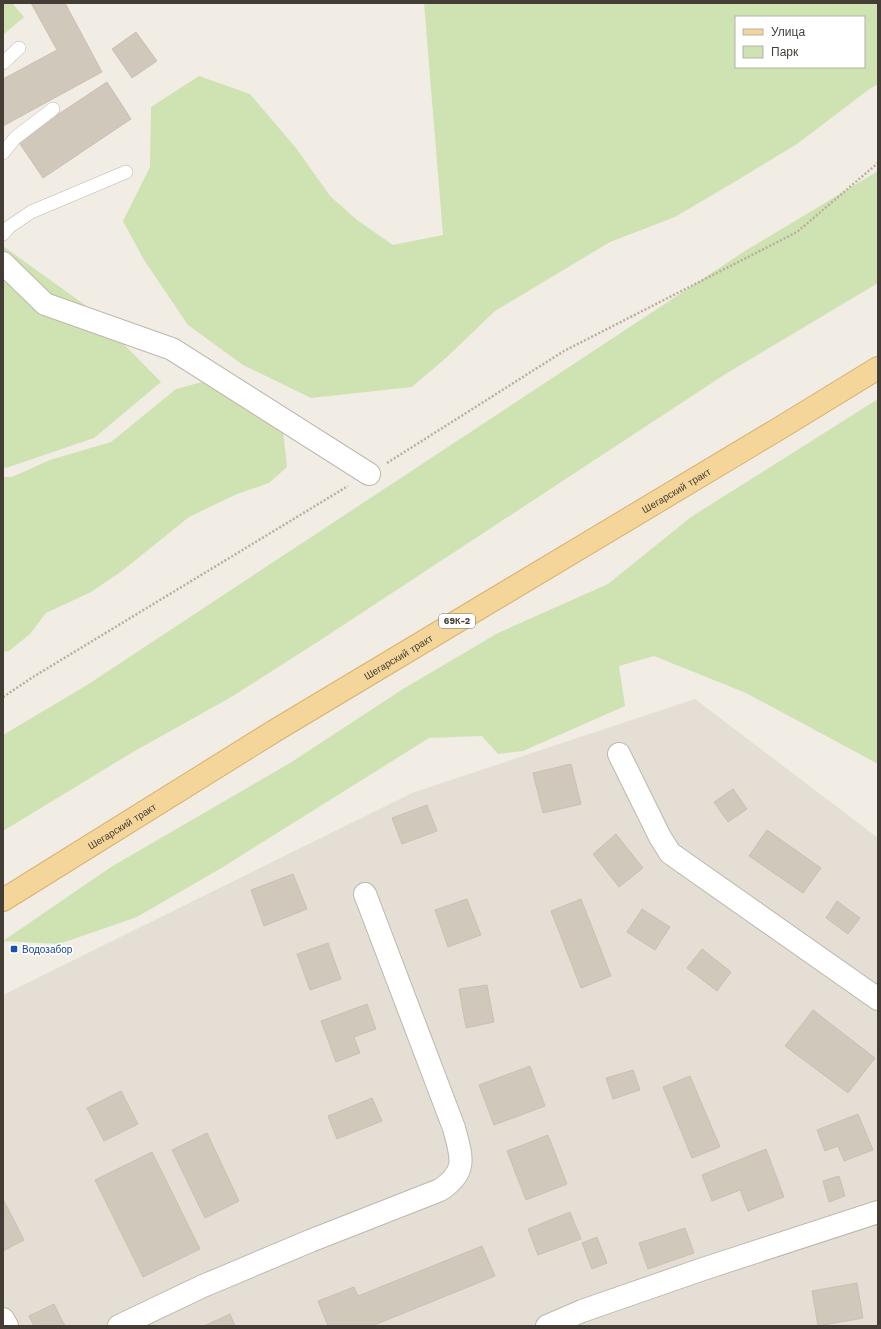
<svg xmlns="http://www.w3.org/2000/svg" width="881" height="1329" viewBox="0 0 881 1329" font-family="'Work Sans',sans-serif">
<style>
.residential{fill:#e4ded4}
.green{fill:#cfe2b1;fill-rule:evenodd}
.building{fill:#d1c8bc;stroke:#ccbfb0}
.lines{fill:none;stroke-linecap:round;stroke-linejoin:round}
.service-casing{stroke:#beb7ac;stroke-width:14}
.minor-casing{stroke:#beb7ac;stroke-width:24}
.primary-casing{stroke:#d8b16c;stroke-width:24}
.path{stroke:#bcae9b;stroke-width:2.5;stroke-dasharray:2 2;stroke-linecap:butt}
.service{stroke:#fff;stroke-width:13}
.minor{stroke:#fff;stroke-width:22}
.primary{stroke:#f5d69a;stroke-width:22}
.transit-dot{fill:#1a4fb4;stroke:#fff;stroke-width:1.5}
.labels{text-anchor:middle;stroke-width:3.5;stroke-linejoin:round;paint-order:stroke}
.shield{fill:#fff;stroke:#7b7772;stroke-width:1}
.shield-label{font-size:9px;font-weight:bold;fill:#433d35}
.street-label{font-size:10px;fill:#433d35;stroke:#fff}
.transit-label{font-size:10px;fill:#164399;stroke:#fff;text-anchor:start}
</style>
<rect width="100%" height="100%" fill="#f1ede5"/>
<path class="residential" d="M695,699L878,838V1326H3V995L412,793Z"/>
<path class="green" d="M3,3H12L24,17L3,35Z
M424,3H878V84L868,90L797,144L731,184L675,217L610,242L495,311L447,357L412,387L311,398L243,365L188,325L144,260L123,221L150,167L151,107L199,76L250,94L296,148L330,196L357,220L393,245L443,235ZM736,17H864V67H736Z
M878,171V283L724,375L316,643L233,696L133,752L3,831V735L87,685L745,251Z
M3,246L85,305L161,382L94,438L6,468L3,467Z
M221,377L283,431L287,467L269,483L237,494L189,517L122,571L91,592L46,613L30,634L9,651L3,652V477H12L50,460L111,442L176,389Z
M878,399V764L746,693L654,656L619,666L625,706L523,751L498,754L482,736L429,738L223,867L137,917L59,944L3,941L111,867L290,763L403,689L498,633L608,584L691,517Z"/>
<path class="building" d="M31,3H65L102,72L3,126V79L57,50Z
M136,32L157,61L132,78L112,49Z
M107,82L131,119L43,178L18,141Z
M571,764L581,804L543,813L533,773Z
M733,789L747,809L728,822L714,802Z
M427,805L437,831L402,844L392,818Z
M767,830L821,868L803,893L749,856Z
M616,834L643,868L619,887L593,854Z
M293,874L307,909L264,926L251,890Z
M467,899L481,935L448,947L435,910Z
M581,899L611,976L581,988L551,911Z
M837,901L860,918L848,934L826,918Z
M642,909L670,927L655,950L627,932Z
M328,943L341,979L310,990L297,954Z
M702,949L731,972L717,991L687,968Z
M487,985L494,1022L466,1028L459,989Z
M367,1004L376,1029L354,1037L360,1053L336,1062L321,1021Z
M813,1010L875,1058L848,1093L785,1046Z
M530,1066L545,1106L494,1125L479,1085Z
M633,1070L640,1090L613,1099L606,1078Z
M690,1076L720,1147L692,1158L663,1087Z
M121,1091L138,1124L104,1141L87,1108Z
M372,1098L382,1121L337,1139L328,1116Z
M858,1114L873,1150L844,1161L838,1146L825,1151L817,1130Z
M207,1133L239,1201L205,1218L172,1150Z
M548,1135L567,1184L526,1200L507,1151Z
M766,1149L784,1197L748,1211L740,1190L712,1201L702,1175Z
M152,1152L200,1249L143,1277L95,1180Z
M839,1176L845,1196L829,1202L823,1181Z
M3,1199L24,1240L3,1251Z
M570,1212L581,1239L538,1255L528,1229Z
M685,1228L694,1253L648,1269L639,1243Z
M597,1237L607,1263L592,1269L582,1243Z
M482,1246L495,1276L372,1326H328L318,1301L354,1287L358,1296Z
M857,1283L863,1318L818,1326L812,1291Z
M54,1304L65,1326H34L29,1316Z
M230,1314L235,1326H204Z"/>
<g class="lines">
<g class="service-casing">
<path id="service" d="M3,63L19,48
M3,153L15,138L53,109
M3,234L9,227L31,212L126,172"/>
</g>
<g class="minor-casing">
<path id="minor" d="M3,263L45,304L172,349L369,474
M619,754L660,837L670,853L878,999
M3,1319L7,1326
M119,1326L203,1286L310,1241L440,1190C469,1171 461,1156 454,1128L365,894
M547,1326L582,1311L703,1269L878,1212"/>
</g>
<g class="primary-casing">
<g id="primary">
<path id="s1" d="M3,900L276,730L780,428L878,368"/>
</g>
</g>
<path class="path" d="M387,463L564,351L797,232L878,163
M3,697L33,677L348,486"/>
<use href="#service" class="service"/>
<use href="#minor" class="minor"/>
<use href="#primary" class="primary"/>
</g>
<rect class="transit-dot" x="10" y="945" width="8" height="8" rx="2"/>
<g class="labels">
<rect class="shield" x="439" y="614" width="36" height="14" rx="3"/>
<g class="shield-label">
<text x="457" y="624">69К-2</text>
</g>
<g class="street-label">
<text dy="4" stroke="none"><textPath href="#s1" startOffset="788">Шегарский тракт</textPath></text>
<text dy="4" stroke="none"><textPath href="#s1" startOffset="464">Шегарский тракт</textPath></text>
<text dy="4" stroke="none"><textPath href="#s1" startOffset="140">Шегарский тракт</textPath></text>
</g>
<g class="transit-label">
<text x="22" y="953">Водозабор</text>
</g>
</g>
<rect width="881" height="1329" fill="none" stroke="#433d35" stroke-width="8"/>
<rect x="735" y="16" width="130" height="52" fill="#ffffff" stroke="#b4b1ae"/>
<rect x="743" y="29" width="20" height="6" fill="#f5d69a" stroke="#b4b1ae"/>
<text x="771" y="36" font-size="12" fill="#433d35">Улица</text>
<rect x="743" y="46" width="20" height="12" fill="#cfe2b1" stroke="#b4b1ae"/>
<text x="771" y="56" font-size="12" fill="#433d35">Парк</text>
</svg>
